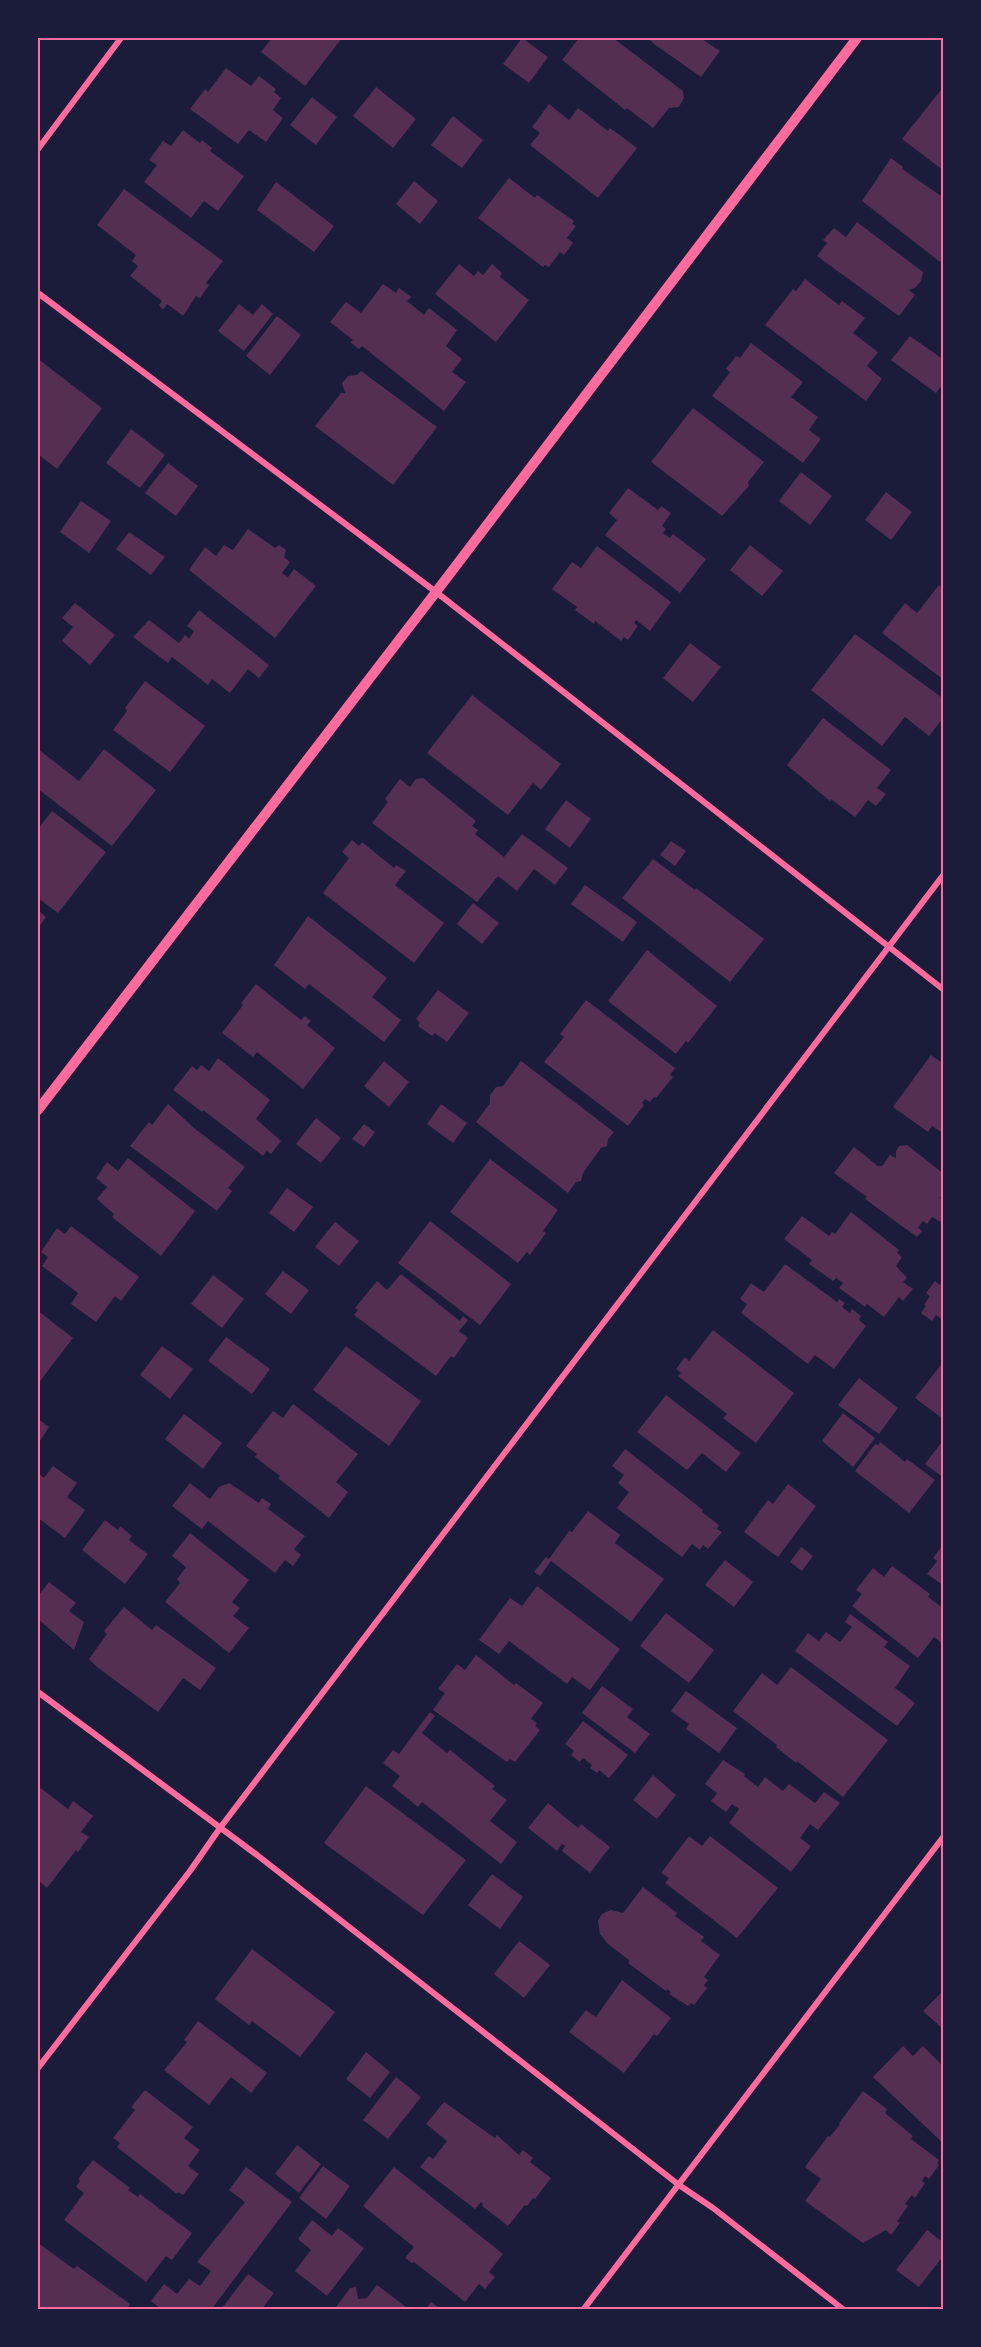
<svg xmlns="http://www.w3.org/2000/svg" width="981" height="2347" viewBox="0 0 981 2347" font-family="Montserrat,sans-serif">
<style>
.building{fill:#542f53}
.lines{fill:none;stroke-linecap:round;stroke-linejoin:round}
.minor{stroke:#ff6b9d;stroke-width:6}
.tertiary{stroke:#ff6b9d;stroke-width:10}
.neatline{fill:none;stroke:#ff6b9d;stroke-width:2}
</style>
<rect width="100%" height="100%" fill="#1b1b3a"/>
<path class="building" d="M272,38H342L305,86L261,52Z
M522,38L548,57L529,83L503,64Z
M579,38H613L683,91L684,98L679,107L669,108L653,128L627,108L625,110L562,60Z
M648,38H703L702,39L720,51L701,77L654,44Z
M226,68L251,86L259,76L276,89L274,92L281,98L273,110L283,118L266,142L249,130L238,144L190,109L205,89L208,92Z
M944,86V171L902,139Z
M376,87L416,119L393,148L353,116Z
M312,97L337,117L316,145L290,125Z
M549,104L569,120L578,108L608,131L610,128L637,148L598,198L530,145L540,133L532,127Z
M453,116L483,140L462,168L431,145Z
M183,130L200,143L202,140L212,148L210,151L244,176L218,211L204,201L191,218L144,182L157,165L149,160L163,141L171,146Z
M891,158L903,167L902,169L944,198V257L940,262L862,201Z
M509,178L535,198L537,195L574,221L572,224L576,226L567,238L573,243L564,255L560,252L549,267L545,265L543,267L478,218Z
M414,181L438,201L420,224L396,204Z
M276,182L334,226L314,252L257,210Z
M124,189L223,261L206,283L209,285L200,298L196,296L183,316L167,304L163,310L159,305L162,301L130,276L138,266L132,261L136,255L97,225Z
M857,222L923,272L921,281L915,288L909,290L915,295L899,316L817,256L827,243L823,240L834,228L846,237Z
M459,264L474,276L478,271L483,275L492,264L502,273L500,277L529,300L496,342L435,294Z
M805,279L839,305L842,301L865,318L853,333L878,352L867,366L882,379L866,401L765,325L793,289L796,291Z
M383,284L396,293L399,288L411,297L407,301L424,315L429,308L457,330L446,346L462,359L452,372L466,382L444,411L362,346L359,349L350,342L353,340L330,322L346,302L361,313Z
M239,304L253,315L262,304L273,314L244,351L218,331Z
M277,316L301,335L270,375L246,356Z
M910,336L944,360V383L936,393L891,360Z
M751,343L803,382L791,397L818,417L809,430L821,439L803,463L712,396L730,372L726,369L736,356L740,358Z
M38,359L102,408L57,469L38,454Z
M361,371L437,427L393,485L315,426L341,393H345L342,383L348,376L357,375Z
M693,408L764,462L748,482L749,486L722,516L651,462Z
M131,429L165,455L140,488L106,463Z
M168,463L198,486L176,516L145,493Z
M801,472L832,496L810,525L779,501Z
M628,488L658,510L661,506L671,513L662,526L666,529L663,533L670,538L673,534L706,559L680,593L605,535L617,520L609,513Z
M886,492L912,512L891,540L865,520Z
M81,501L111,521L89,553L60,532Z
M248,529L275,548L279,545L286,550L284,557L290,562L282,573L288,577L294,569L316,586L275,638L189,570L205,547L216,556L224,545L233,550Z
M129,532L165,557L151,575L116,549Z
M750,545L783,571L762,596L730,570Z
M597,546L671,602L650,631L636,620L634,623L638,626L628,640L624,637L621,641L595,621L594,624L575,610L577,607L552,589L572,562L581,568Z
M939,585L944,589V680L882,633L905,603L917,613Z
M75,603L115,635L90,665L62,641L73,627L62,618Z
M199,610L269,665L259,678L248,669L230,693L212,679L208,685L172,657L168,663L133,637L149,620L179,643L185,635L189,639L194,631L187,626Z
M855,634L944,699V717L929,736L905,717L882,746L811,690Z
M690,643L721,667L693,702L663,678Z
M145,681L205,726L170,772L113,730L127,711L125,708Z
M472,695L561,764L541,790L533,783L508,815L427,753Z
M823,718L891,770L877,788L886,794L876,806L868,800L855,817L831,799L830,801L787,765Z
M38,749L79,781L104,749L156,790L112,846L38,789Z
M423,778L476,821L472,826L478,830L475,834L504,857L522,834L568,868L555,885L534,869L517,891L498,876L477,902L372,823L388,802L385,799L400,779L410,787L416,779Z
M566,800L591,819L570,848L545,829Z
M52,811L106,852L58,913L38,898V829Z
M352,840L359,846L362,842L394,868L396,865L406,871L395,885L444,923L414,963L323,893L349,858L342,852Z
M671,841L686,851L675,866L660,855Z
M653,859L695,890L696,888L764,939L730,982L622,898Z
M585,885L637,922L623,942L571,904Z
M473,903L499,923L482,944L457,924Z
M38,910L46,917L38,928Z
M308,916L387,978L372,997L401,1020L384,1042L309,984L305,989L274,965Z
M647,950L717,1006L688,1043L686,1041L676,1054L608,1001Z
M256,984L301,1020L305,1016L311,1021L307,1025L335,1048L303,1089L257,1052L253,1057L222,1033L243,1005L241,1003Z
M438,990L469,1013L447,1042L435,1033L432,1036L418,1026L420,1022L416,1019Z
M586,1000L675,1068L670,1075L673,1077L656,1098L654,1097L650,1102L645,1099L642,1103L644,1105L628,1126L544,1062L564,1037L560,1034Z
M931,1055L944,1064V1134L932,1126L928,1132L893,1107Z
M218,1058L270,1100L256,1119L281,1141L271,1154L267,1151L263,1156L203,1110L202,1112L173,1090L192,1066L197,1070L201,1065L209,1071Z
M384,1061L409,1082L389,1107L364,1086Z
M521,1061L614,1132L608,1139L607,1146L601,1148L583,1173L581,1181L576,1182L568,1193L476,1122L490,1103V1095L496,1087L503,1086Z
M168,1104L194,1128L245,1167L228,1188L232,1191L217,1211L130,1146L149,1122L152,1125Z
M441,1104L467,1123L453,1143L427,1124Z
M316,1118L341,1138L321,1163L296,1144Z
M364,1124L375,1132L364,1147L352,1139Z
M907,1145L944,1174V1194L940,1198L944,1200V1224L932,1217L927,1224L923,1221L918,1228L922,1231L917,1237L865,1199L867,1197L834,1173L854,1147L878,1166H882L890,1155L896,1158V1151L899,1146Z
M128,1158L195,1211L161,1256L112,1217L114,1214L97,1199L107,1187L96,1178L107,1162L118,1171Z
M490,1159L558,1210L543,1231L546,1233L530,1255L527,1252L518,1263L450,1212Z
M287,1188L313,1207L294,1232L269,1213Z
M851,1212L899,1250L897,1253L902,1257L896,1266L907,1278L903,1282L913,1289L903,1301L899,1297L884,1317L867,1304L865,1307L839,1288L843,1283L836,1278L833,1281L809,1264L812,1260L784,1239L802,1216L829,1236L832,1232L835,1234Z
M430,1221L511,1284L480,1325L398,1263Z
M335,1222L359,1241L339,1266L315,1247Z
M71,1226L139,1277L121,1301L115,1296L96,1322L71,1304L78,1293L42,1266L48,1257L41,1252L57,1228L65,1234Z
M785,1264L837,1302L839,1299L845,1303L842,1307L850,1313L852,1309L861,1316L859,1320L866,1326L834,1369L815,1355L808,1364L741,1313L747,1304L740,1299L751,1283L764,1292Z
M283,1271L309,1290L291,1314L265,1294Z
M401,1274L460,1321L463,1316L468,1320L459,1331L468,1338L454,1358L451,1356L436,1376L354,1315L358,1310L355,1308L377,1281L387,1290Z
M213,1275L244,1299L222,1328L191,1304Z
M944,1280V1321L936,1315L932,1321L921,1313L926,1306L924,1305L930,1296L926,1293L935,1281L940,1285Z
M38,1311L73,1338L40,1381L38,1379Z
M713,1330L794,1393L756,1443L723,1418L727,1414L678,1376L681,1373L676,1369L685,1357L689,1361Z
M226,1337L270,1369L252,1394L208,1361Z
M162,1346L193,1369L170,1399L140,1375Z
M346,1346L421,1401L389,1446L313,1390Z
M944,1361V1416L942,1418L915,1398Z
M859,1378L898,1408L879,1434L838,1405Z
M666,1395L741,1453L726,1472L702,1453L687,1470L637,1432Z
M293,1404L358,1454L336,1482L348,1492L329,1518L278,1478L280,1476L255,1457L257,1454L246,1446L273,1411L283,1418Z
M843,1413L875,1438L853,1467L822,1441Z
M184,1414L222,1443L203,1469L165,1439Z
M38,1419L49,1427L38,1444Z
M944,1439V1478L925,1464Z
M880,1442L905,1462L907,1459L935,1480L909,1513L855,1471L875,1444L878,1445Z
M625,1449L703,1510L702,1512L719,1525L717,1529L722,1532L708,1549L703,1545L700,1550L692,1544L682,1557L617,1508L629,1492L618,1483L624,1475L612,1466Z
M53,1466L77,1483L67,1497L85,1510L65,1538L38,1518V1473L44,1478Z
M190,1483L210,1499L219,1487L229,1483L259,1503L262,1498L271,1504L268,1509L305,1536L294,1549L301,1555L293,1566L285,1560L275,1573L208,1521L202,1529L172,1506Z
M788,1484L816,1506L778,1557L744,1532L768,1500L773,1504Z
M588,1511L620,1535L615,1543L664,1579L631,1622L551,1561L540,1576L534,1572L546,1557L549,1559L569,1531L572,1532Z
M105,1520L118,1530L120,1526L132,1536L129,1540L148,1554L125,1584L82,1550Z
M190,1533L249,1580L232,1602L240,1608L233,1616L249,1628L229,1653L165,1602L180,1583L177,1579L186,1567L172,1556Z
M944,1544V1586L927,1574L937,1561L933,1558Z
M801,1547L813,1556L802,1571L790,1562Z
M725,1560L753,1582L734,1607L705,1585Z
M892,1566L930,1594L928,1597L944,1609V1645L934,1637L918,1658L852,1606L862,1594L856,1590L873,1568L884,1577Z
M49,1582L76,1603L69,1611L84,1622L74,1650L38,1619V1596Z
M537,1586L620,1649L590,1690L572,1677L567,1684L509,1641L499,1654L479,1640L510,1598L522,1606Z
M124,1607L152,1630L156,1625L216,1668L200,1690L183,1678L158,1712L97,1667L89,1659L107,1634L104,1631Z
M666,1613L714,1650L689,1683L640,1646Z
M850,1614L888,1642L884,1647L910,1666L895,1688L915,1703L897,1726L795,1651L808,1633L819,1641L826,1632L840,1642L852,1627L845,1622Z
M476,1655L514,1685L516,1683L543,1703L531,1719L537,1723L535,1726L540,1730L515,1762L510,1759L507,1762L433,1710L445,1693L438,1689L457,1664L465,1670Z
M791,1667L888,1740L843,1797L797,1761L796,1763L776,1747L777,1745L733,1711L762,1673L777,1685Z
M602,1686L633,1709L627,1717L650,1734L635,1753L582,1713Z
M686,1691L737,1728L719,1753L686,1729L689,1724L671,1711Z
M430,1712L435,1716L422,1733L447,1753L450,1750L495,1786L492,1789L507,1800L490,1821L517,1842L501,1864L422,1802L418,1807L392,1786L400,1776L383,1763L393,1750L399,1754Z
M583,1721L628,1755L609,1778L599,1770L597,1773L590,1768L592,1765L583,1758L580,1762L571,1755L574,1751L565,1744Z
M723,1760L745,1774L744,1776L758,1787L765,1777L783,1791L789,1784L815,1803L824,1792L840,1803L818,1830L810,1824L800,1838L811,1846L791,1872L729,1823L739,1809L732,1804L726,1812L711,1801L717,1793L705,1784Z
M653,1775L676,1795L657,1819L633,1800Z
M38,1786L68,1809L73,1801L93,1816L81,1832L89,1837L78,1852L76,1850L47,1888L38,1880Z
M366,1786L466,1860L423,1915L324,1843Z
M548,1803L578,1828L581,1824L610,1847L590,1873L562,1851L565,1846L562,1844L557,1851L528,1828Z
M689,1836L702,1846L710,1836L778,1888L737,1938L665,1883L669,1878L661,1873Z
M492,1874L523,1897L500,1929L468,1905Z
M643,1887L677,1913L675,1916L704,1937L701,1941L720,1955L704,1977L708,1980L704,1985L707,1988L694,2005L691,2003L688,2006L669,1994L671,1992L667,1989L666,1991L628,1963L630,1961L607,1943L600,1934L598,1921L602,1914L611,1910L623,1913Z
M519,1941L550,1965L524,1998L494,1974Z
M252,1949L335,2012L300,2057L252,2021L249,2025L215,1999Z
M622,1980L671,2018L657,2036L654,2034L624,2073L569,2032L586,2010L596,2017Z
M942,1992L944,1993V2030L923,2011Z
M198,2021L267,2073L251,2093L231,2077L209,2105L164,2070L187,2042L184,2040Z
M903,2046L913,2056L923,2046L944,2067V2144L873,2077Z
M366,2052L390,2072L370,2098L346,2079Z
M396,2077L421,2097L388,2139L363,2120Z
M145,2090L193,2127L184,2138L200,2150L188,2166L199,2174L183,2195L178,2192L177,2194L117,2147L120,2143L113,2138L135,2110L131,2107Z
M863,2091L887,2109L885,2113L913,2136L911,2139L939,2160L937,2163L939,2165L929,2179L925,2176L922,2181L925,2183L915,2198L912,2195L905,2204L908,2206L897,2221L900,2223L891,2235L886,2230L863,2243L805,2201L821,2179L805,2167L828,2136L830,2137L840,2124L839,2123Z
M444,2102L495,2138L497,2135L519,2155L523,2150L533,2158L530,2162L551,2178L535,2199L533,2198L527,2206L525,2205L508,2226L482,2206L483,2204L481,2202L475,2209L420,2167L429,2156L433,2159L447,2141L426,2124Z
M297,2145L321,2164L299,2193L275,2174Z
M93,2160L130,2188L128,2190L138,2197L140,2194L192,2233L172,2260L166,2256L146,2282L64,2220L84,2193L76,2187L80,2181L78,2179Z
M323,2166L350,2186L326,2219L299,2198Z
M246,2167L292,2202L211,2310H162L151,2301L164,2284L177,2294L189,2279L200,2286L211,2271L197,2262L245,2202L229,2190Z
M394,2167L503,2254L489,2272L495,2277L485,2289L479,2284L465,2302L414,2262L412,2263L405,2258L414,2247L363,2206Z
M312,2220L332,2236L338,2228L364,2248L327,2296L295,2271L311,2250L298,2239Z
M927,2230L944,2243V2255L919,2287L896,2270Z
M38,2243L74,2269L77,2266L130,2304L127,2310H38Z
M248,2274L274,2293L261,2310H224L222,2308Z
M377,2285L410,2310H334L350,2288L356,2287L358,2299L367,2298Z
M431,2302L442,2310H425Z"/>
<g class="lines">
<path class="minor" d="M38,149L121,38
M38,293L436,592L944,990
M38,1692L257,1855L679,2185L713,2208L844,2310
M38,2068L190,1871L220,1828L944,874
M583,2310L944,1836"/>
<path class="tertiary" d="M38,1110L436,592L857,38"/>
</g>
<rect width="981" height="2347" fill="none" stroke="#1b1b3a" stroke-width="78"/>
<rect x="39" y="39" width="903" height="2269" class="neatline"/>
</svg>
